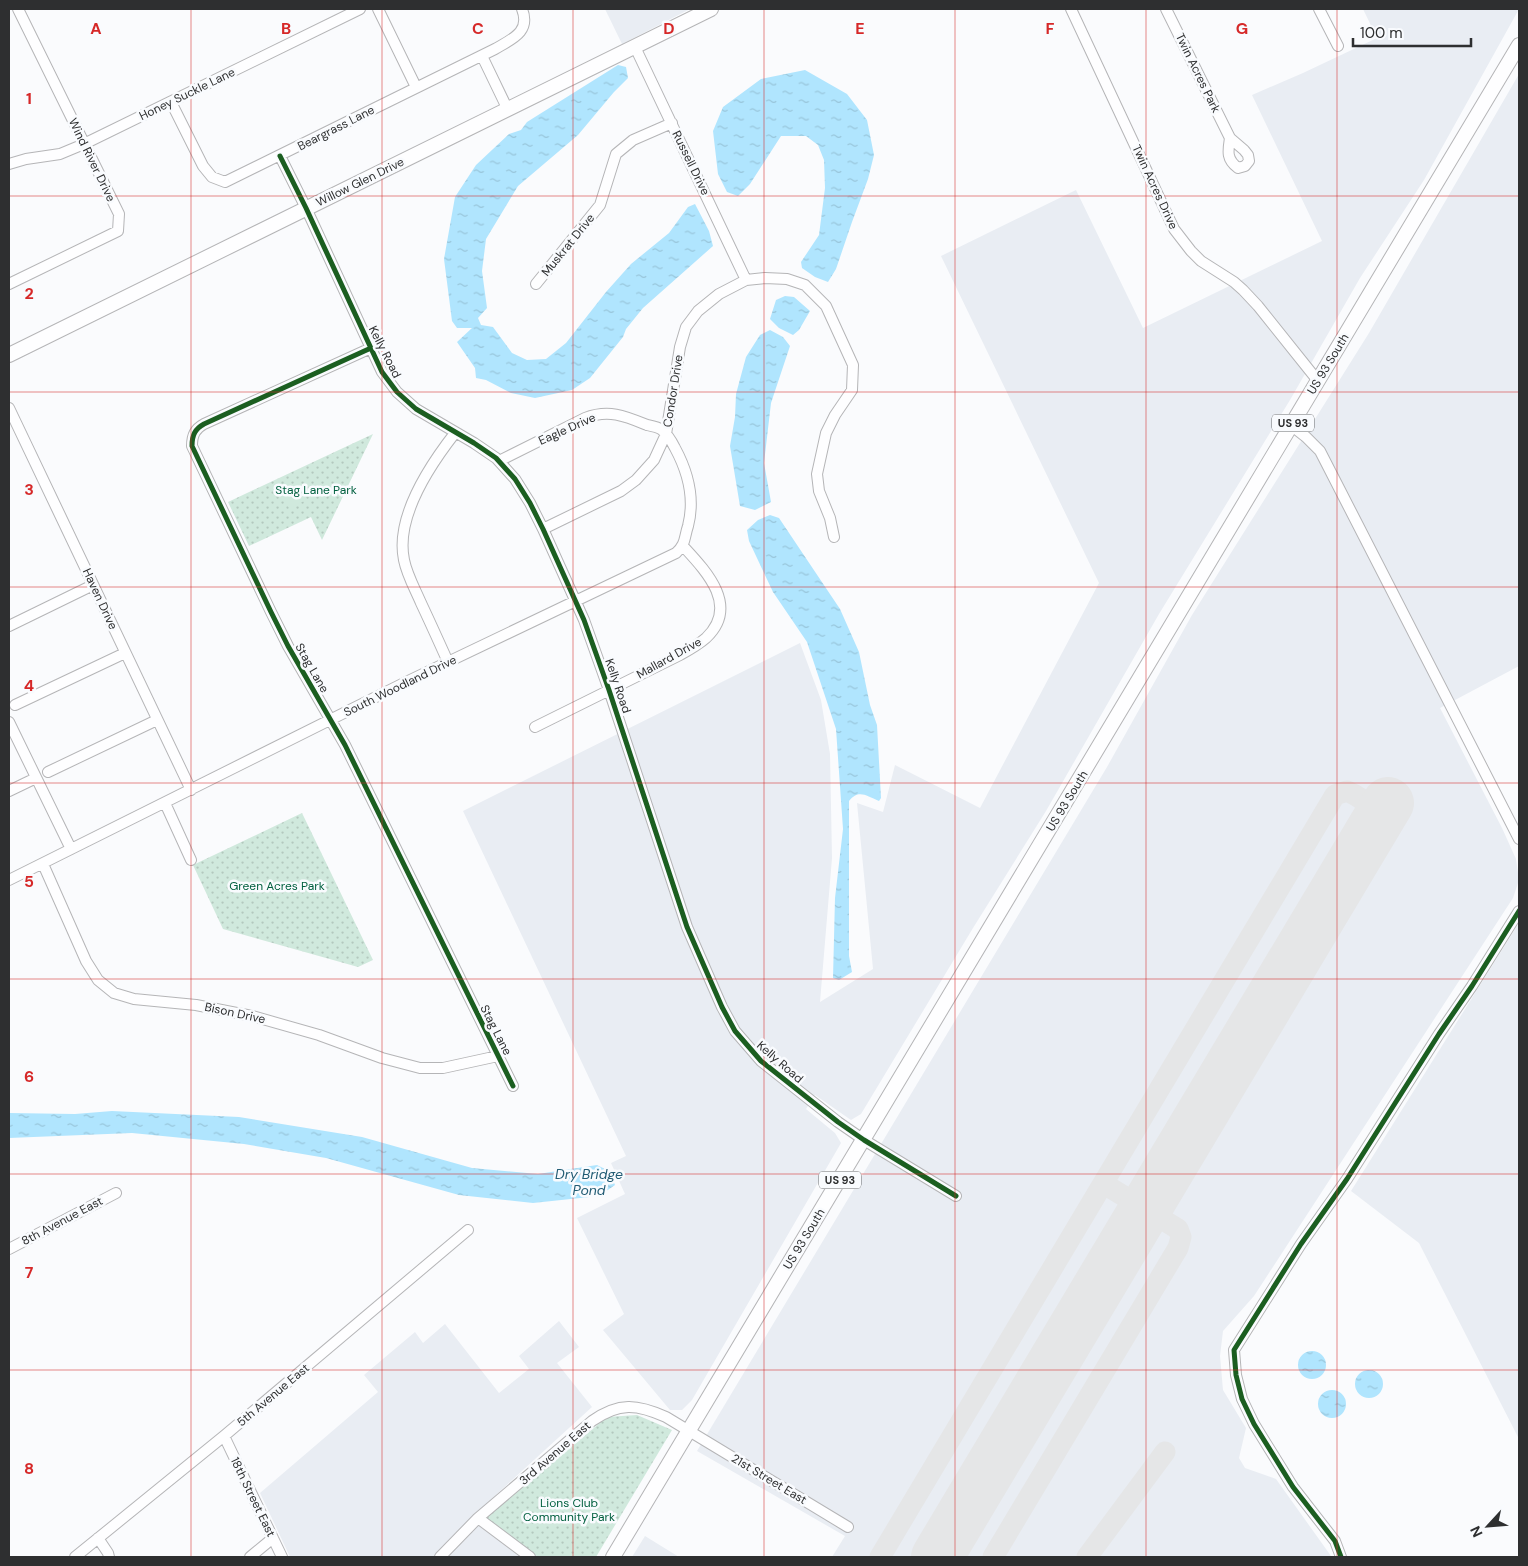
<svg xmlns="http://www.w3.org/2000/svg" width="1528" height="1566" viewBox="0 0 1528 1566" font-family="'DM Sans',sans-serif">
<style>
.built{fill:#e9edf3}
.green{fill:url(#green-dots)}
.pitch{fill:#d0e9dd}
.water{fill:url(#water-ripples)}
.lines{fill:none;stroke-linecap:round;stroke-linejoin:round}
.taxiway{stroke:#e5e6e7;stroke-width:21}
.runway{stroke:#e5e6e7;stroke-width:52}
.minor-casing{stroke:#b5b5b7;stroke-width:12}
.major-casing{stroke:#b5b5b7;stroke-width:16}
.minor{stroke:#fefeff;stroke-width:10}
.major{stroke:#fefeff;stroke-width:14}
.cycleway-casing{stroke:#f9fbfe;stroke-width:8}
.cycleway{stroke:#1b5e20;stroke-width:5}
.grid{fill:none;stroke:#d62828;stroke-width:1;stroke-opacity:0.55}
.labels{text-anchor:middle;stroke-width:5;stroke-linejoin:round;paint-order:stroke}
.shield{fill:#f9fbfe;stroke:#6b6c6e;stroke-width:1}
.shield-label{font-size:11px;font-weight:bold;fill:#2e2f30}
.street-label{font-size:12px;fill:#2e2f30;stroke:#f9fbfe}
.park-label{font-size:12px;fill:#005f3e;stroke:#f9fbfe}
.water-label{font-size:14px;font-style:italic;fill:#225c74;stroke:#f9fbfe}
.grid-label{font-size:16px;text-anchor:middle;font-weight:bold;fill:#d62828;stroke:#f9fbfe;stroke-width:5;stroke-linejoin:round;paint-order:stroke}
</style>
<defs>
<pattern id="green-dots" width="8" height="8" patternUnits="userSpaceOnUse" patternTransform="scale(1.25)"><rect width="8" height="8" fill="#d0e9dd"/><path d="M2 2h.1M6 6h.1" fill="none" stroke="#b3c8be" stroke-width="1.8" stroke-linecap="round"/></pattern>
<pattern id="water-ripples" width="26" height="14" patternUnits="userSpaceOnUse" patternTransform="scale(1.25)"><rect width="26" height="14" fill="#b0e5fe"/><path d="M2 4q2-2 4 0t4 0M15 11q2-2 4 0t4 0" fill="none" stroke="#98c5da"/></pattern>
</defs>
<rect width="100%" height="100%" fill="#fafbfd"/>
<path class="built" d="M605,9H690L622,44Z
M1363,9H1519L1424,180L1360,278L1290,400L1159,614L1046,811L973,928L861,1114L851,1120L815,1095L806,1109L835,1133L841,1143L692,1400L682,1410H670L603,1330L624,1314L577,1218L625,1194L611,1163L626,1156L463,811L800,643L821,700L830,754L832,858L820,1002L873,969L857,803L883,812L895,765L980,808L1099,583L941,256L1076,190L1143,328L1322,241L1252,95L1303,73L1377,38Z
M1519,74V666L1440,708L1502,828L1516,859L1519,880L1513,898L1254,1296L1223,1331L1220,1356L1223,1390L1246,1428L1239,1458L1245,1468L1276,1479L1331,1556L832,1557L845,1536L697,1451L1107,767L1192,615L1369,333Z
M1519,923V1439L1419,1243L1351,1191Z
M559,1321L579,1347L557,1363L592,1407L476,1513L485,1518L538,1557H290L260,1493L378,1392L364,1375L415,1332L423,1343L445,1324L499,1393L529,1369L519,1356Z
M645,1536L679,1557H632Z"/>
<path class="green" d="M373,434L322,540L311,517L249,546L228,502Z
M302,813L373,960L358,967L223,929L193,865Z
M637,1415L672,1430L596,1557H538L485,1518L607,1417Z"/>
<path class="pitch" d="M296,484L304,501L289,508L281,491Z"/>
<path class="water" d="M618,65L626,67L628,78L614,92L578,135L518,186L486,239L482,271L487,308L478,318L481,325L493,327L512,353L527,360L546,359L566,343L606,292L631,264L669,233L688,207L695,204L709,231L713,246L643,308L626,329L623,337L590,378L572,390L535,398L511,393L486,380L476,378L475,368L457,342L472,328H457L452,321L444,259L455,197L476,165L509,134L521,130L527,122Z
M805,70L847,94L867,120L874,155L868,179L852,222L836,269L828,282L815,277L802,268L801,262L819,235L825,188L824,160L818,145L806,136H781L750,184L738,196L727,192L718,174L713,131L723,107L761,79Z
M785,296L794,297L810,311L799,330L793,335L779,328L770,319L776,300Z
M770,330L783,337L790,346L771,403L764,463L771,502L755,510L740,506L730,446L735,417L736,394L746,357L760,335Z
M770,515L779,518L840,609L859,652L870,705L877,725L881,798L879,801C866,796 859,789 849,801V956L852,972L839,980L833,978L835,898L843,829L836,729L807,642L773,592L749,541L747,530L758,520Z
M112,1111L239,1117L362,1137L472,1168L538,1174L597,1165L609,1171L615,1185L599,1196L533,1203L459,1195L326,1158L244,1144L132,1133L9,1138V1113L75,1114Z
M1298 1365a14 14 0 1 1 28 0a14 14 0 1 1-28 0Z
M1355 1384a14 14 0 1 1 28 0a14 14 0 1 1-28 0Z
M1318 1404a14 14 0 1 1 28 0a14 14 0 1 1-28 0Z"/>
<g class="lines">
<path class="taxiway" d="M880,1557L1335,795L1347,791L1355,795L1382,812
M993,1557L1178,1248L1181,1237L1178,1229L1104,1184
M1087,1557L1165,1452"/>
<path class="runway" d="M937,1557L1388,803"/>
<g class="minor-casing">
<path id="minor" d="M378,9L416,87
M1071,9L1174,229L1191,251L1201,261L1234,282L1243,290L1258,306L1318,381
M1166,9L1230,138L1244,150L1248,155L1249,161L1245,166L1238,168C1226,159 1228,151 1230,138
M1319,9L1338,46
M635,47L746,280
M482,56L508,110
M171,102L203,166L212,177L225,182L495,49C512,39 531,32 522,9
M280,156L306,208L382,372L397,392L416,409L474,443L496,458L515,479L530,503L543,529L584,620L609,690L687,927L722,1007L735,1031L761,1061L838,1122L864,1140L956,1196
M9,164L26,159L60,154L84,144L360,9
M9,284L118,231L119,214L18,9
M536,284L600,205L616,154L633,140L672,123
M371,348L204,424C195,429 192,435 192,446L271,612L288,646L345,745L513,1086
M9,408L191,790
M1292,426L1306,437L1320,451L1519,839
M543,529L621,491L636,480L654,460L666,434L680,347L686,327L698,311L719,294L746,280L765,278L787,279L805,285L826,306L853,365L852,390L835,415L826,433L817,474L819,491L830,518L834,537
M9,626L93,585
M448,662C439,642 430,622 421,603C415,589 407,575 404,560C395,517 430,465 455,433
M15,705L125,653
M9,722L71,849
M535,727L680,655C689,650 698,645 706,638C740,606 706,571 683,546
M48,772L157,720
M9,791L36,778
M165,803L191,860
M43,864L86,961L98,980L114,993L134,999L196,1005L252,1016L319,1035L382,1058L420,1068H443L498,1056
M9,880L406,682L676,553C686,544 684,538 688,526C695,499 688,472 675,448C672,442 667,434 662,430C658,427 652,426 647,425C625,416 609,409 585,418L499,461
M9,1249L116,1193
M224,1436L282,1557
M478,1518L530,1557
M98,1538L108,1553L109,1557
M75,1557L224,1436L468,1230
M250,1557L273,1538
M440,1557L478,1518L592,1421C619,1402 637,1404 666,1417L848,1527
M1341,1557L1335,1541L1293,1487L1254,1424L1242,1399L1236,1375L1234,1350L1301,1244L1347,1179L1439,1034L1472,986L1519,911"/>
</g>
<g class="major-casing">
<path id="major" d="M9,355L711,9
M613,1557L1519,45"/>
</g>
<use href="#minor" class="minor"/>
<use href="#major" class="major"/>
<g class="cycleway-casing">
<path id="cycleway" d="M280,156L306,208L382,372L397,392L416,409L474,443L496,458L515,479L530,503L543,529L584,620L609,690L687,927L722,1007L735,1031L761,1061L838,1122L864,1140L956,1196
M371,348L204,424C195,429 192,435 192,446L271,612L288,646L345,745L513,1086
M1341,1557L1335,1541L1293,1487L1254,1424L1242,1399L1236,1375L1234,1350L1301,1244L1347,1179L1439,1034L1472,986L1519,911"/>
</g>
<use href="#cycleway" class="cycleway"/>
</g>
<path class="grid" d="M191,9V1557M382,9V1557M573,9V1557M764,9V1557M955,9V1557M1146,9V1557M1337,9V1557M9,196H1519M9,392H1519M9,587H1519M9,783H1519M9,979H1519M9,1174H1519M9,1370H1519"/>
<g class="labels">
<g class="shield">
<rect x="1272" y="414.5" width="42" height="17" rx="4"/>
<rect x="819" y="1171.5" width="42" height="17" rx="4"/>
</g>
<g class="shield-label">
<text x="1293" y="427">US 93</text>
<text x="840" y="1184">US 93</text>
</g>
<g class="street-label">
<text transform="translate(1198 73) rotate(64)" y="4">Twin Acres Park</text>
<text transform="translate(187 94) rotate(-26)" y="4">Honey Suckle Lane</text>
<text transform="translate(336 128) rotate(-27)" y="4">Beargrass Lane</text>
<text transform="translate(92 160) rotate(64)" y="4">Wind River Drive</text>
<text transform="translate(691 163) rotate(64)" y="4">Russell Drive</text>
<text transform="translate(360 182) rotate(-26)" y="4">Willow Glen Drive</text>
<text transform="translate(1155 187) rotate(65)" y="4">Twin Acres Drive</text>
<text transform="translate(568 245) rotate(-51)" y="4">Muskrat Drive</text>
<text transform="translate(385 352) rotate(63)" y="4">Kelly Road</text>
<text transform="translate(1328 364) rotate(-59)" y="4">US 93 South</text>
<text transform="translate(673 391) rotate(-81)" y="4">Condor Drive</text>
<text transform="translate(567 429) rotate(-24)" y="4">Eagle Drive</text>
<text transform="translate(100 599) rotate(65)" y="4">Haven Drive</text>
<text transform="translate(669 658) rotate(-29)" y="4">Mallard Drive</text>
<text transform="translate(312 668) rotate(60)" y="4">Stag Lane</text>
<text transform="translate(400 686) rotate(-26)" y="4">South Woodland Drive</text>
<text transform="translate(618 686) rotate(71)" y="4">Kelly Road</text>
<text transform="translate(1067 801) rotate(-59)" y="4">US 93 South</text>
<text transform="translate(235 1013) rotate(12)" y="4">Bison Drive</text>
<text transform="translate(496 1030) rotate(63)" y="4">Stag Lane</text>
<text transform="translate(780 1062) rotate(41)" y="4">Kelly Road</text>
<text transform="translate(62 1221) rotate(-28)" y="4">8th Avenue East</text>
<text transform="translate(804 1239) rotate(-59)" y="4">US 93 South</text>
<text transform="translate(273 1395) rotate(-40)" y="4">5th Avenue East</text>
<text transform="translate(555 1453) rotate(-41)" y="4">3rd Avenue East</text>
<text transform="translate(769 1479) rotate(31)" y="4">21st Street East</text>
<text transform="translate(253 1497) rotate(64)" y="4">18th Street East</text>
</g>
<g class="park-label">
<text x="316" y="494">Stag Lane Park</text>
<text x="277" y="890">Green Acres Park</text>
<text x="569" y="1507">Lions Club<tspan x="569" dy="14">Community Park</tspan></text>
</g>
<g class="water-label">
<text x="589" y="1179">Dry Bridge<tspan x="589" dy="16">Pond</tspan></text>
</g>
</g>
<g class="grid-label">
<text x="96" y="34">A</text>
<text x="286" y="34">B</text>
<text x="478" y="34">C</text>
<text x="669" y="34">D</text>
<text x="860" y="34">E</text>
<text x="1050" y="34">F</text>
<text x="1242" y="34">G</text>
<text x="29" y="104">1</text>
<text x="29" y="299">2</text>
<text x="29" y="495">3</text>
<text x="29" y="691">4</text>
<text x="29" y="887">5</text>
<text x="29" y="1082">6</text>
<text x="29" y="1278">7</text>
<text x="29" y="1474">8</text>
</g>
<rect width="1528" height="1566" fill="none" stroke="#2e2f30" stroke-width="20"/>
<g transform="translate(1488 1526) rotate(244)" stroke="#f9fbfe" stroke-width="4" paint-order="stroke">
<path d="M0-4L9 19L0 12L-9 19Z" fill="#2e2f30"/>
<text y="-8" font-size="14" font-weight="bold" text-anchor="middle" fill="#2e2f30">N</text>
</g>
<path d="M1353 38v8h118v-8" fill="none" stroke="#2e2f30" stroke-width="2.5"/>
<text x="1360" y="38" font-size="15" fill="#2e2f30" stroke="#f9fbfe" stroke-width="4" paint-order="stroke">100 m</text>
</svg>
